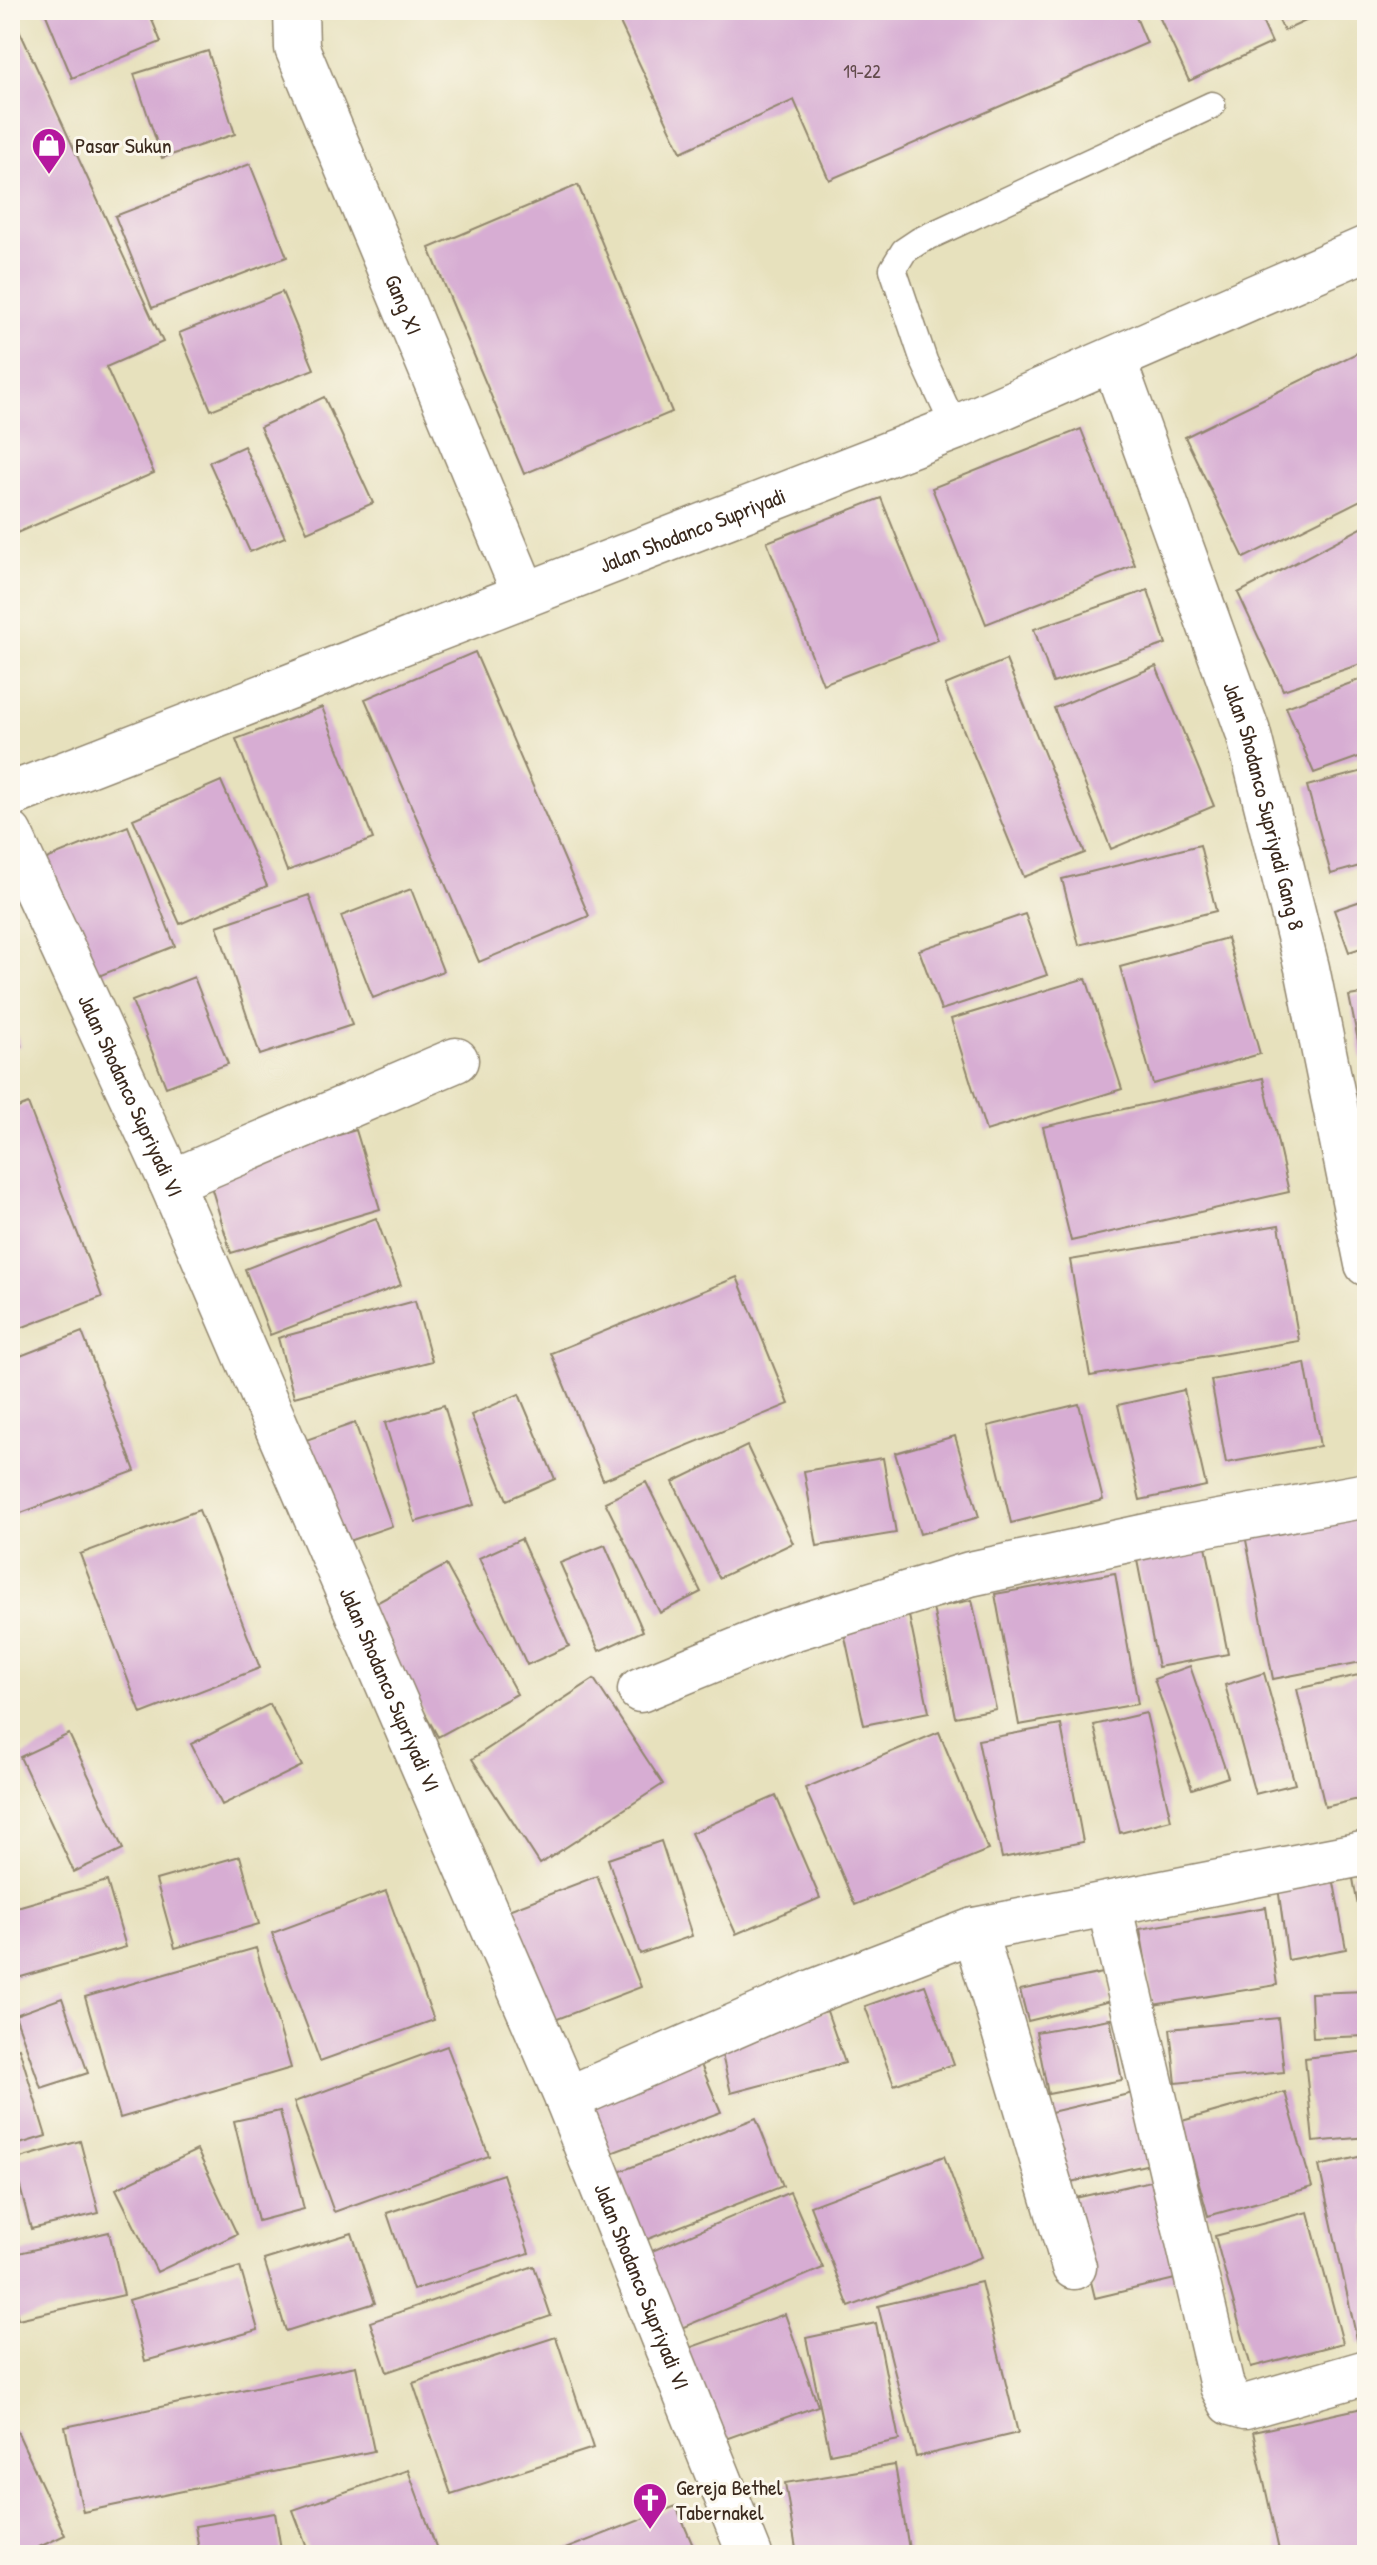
<svg xmlns="http://www.w3.org/2000/svg" width="1377" height="2565" viewBox="0 0 1377 2565" font-family="'Patrick Hand',sans-serif">
<style>
.building{fill:#d7add3}
.lines{fill:none;stroke-linecap:round;stroke-linejoin:round}
.service-casing{stroke:#91866e;stroke-width:29}
.minor-casing{stroke:#91866e;stroke-width:47}
.primary-casing{stroke:#91866e;stroke-width:47}
.service{stroke:#fff;stroke-width:26}
.minor{stroke:#fff;stroke-width:44}
.primary{stroke:#fff;stroke-width:44}
.labels{text-anchor:middle;stroke-width:6;stroke-linejoin:round;paint-order:stroke}
.number-label{font-size:18px;fill:#624b4b}
.poi-label{font-size:22px;fill:#3b2a1e;stroke:#fbf7ec;text-anchor:start}
.street-label{font-size:22px;fill:#3b2a1e;stroke:#fbf7ec}
</style>
<rect width="100%" height="100%" fill="#fbf7ec"/>
<filter id="ink" filterUnits="userSpaceOnUse"><feTurbulence type="fractalNoise" baseFrequency=".0125" numOctaves="2"/><feDisplacementMap in="SourceGraphic" scale="16" xChannelSelector="R" yChannelSelector="G"/><feConvolveMatrix kernelMatrix="1 2 1 2 8 2 1 2 1" color-interpolation-filters="sRGB"/></filter>
<filter id="wash" filterUnits="userSpaceOnUse"><feTurbulence type="fractalNoise" baseFrequency=".006" numOctaves="4" result="noise"/><feDisplacementMap in="SourceGraphic" scale="32" xChannelSelector="R" yChannelSelector="G"/><feGaussianBlur stdDeviation="1.8" result="paint"/><feColorMatrix in="noise" values="0 0 0 0 0 0 0 0 0 0 0 0 0 0 0 0 0 1.4 0 .05"/><feComposite in="paint" operator="in"/></filter>
<g filter="url(#wash)">
<rect width="100%" height="100%" fill="#e7e1bd"/>
<g id="blocks">
<path class="building" d="M10,10L163,342L106,367L154,473L10,536Z
M44,10H148L161,42L72,78Z
M614,10H1133L1147,43L829,180L794,100L681,152Z
M1156,10H1257L1272,43L1189,81Z
M1274,10H1330L1284,31Z
M208,51L235,134L162,158L134,74Z
M250,164L287,257L152,308L115,216Z
M578,185L672,412L524,474L429,248Z
M282,292L314,369L211,410L179,333Z
M1367,348V497L1244,558L1185,437Z
M324,397L373,503L307,532L260,427Z
M1081,429L1135,565L986,624L932,488Z
M244,446L285,537L250,552L209,462Z
M881,498L938,640L823,684L767,542Z
M1363,527L1367,534V662L1283,690L1238,593Z
M1148,590L1166,644L1053,683L1034,629Z
M475,652L589,916L479,962L365,699Z
M1006,660L1085,853L1024,877L945,685Z
M1156,666L1214,806L1111,849L1054,708Z
M1367,677V754L1314,773L1286,707Z
M322,707L373,839L287,871L236,739Z
M1367,770V864L1331,874L1307,786Z
M221,781L267,886L180,924L133,819Z
M128,826L175,946L91,979L44,860Z
M1200,845L1216,911L1079,945L1062,879Z
M411,889L443,971L373,998L341,916Z
M309,895L352,1025L260,1055L217,926Z
M1367,899V946L1349,952L1334,910Z
M1025,914L1047,975L941,1010L919,950Z
M1227,938L1260,1054L1153,1084L1120,967Z
M194,977L228,1064L166,1087L132,1001Z
M1086,978L1122,1089L986,1131L951,1019Z
M1367,993V1059L1362,1060L1349,996Z
M10,1019L21,1046L10,1050Z
M1263,1078L1289,1192L1071,1241L1043,1127Z
M28,1104L102,1297L10,1332V1111Z
M356,1130L380,1209L231,1253L207,1173Z
M376,1218L401,1285L270,1335L245,1269Z
M1279,1225L1299,1341L1090,1376L1070,1260Z
M737,1277L789,1404L603,1480L551,1353Z
M415,1301L432,1361L294,1397L278,1338Z
M82,1332L135,1471L10,1517V1360Z
M1305,1363L1320,1446L1226,1463L1211,1380Z
M1184,1390L1206,1486L1140,1500L1118,1405Z
M519,1394L555,1479L507,1500L471,1415Z
M1079,1404L1103,1500L1011,1523L988,1426Z
M444,1405L474,1505L415,1522L385,1423Z
M355,1423L392,1526L340,1544L303,1441Z
M955,1436L979,1517L920,1534L895,1453Z
M747,1446L793,1543L719,1578L673,1482Z
M883,1458L896,1533L817,1546L804,1471Z
M646,1482L701,1592L660,1613L605,1502Z
M199,1510L260,1668L141,1714L80,1554Z
M1360,1512L1367,1548V1661L1273,1679L1245,1535Z
M521,1539L569,1646L527,1665L479,1558Z
M1205,1541L1228,1654L1158,1667L1136,1555Z
M605,1545L643,1631L599,1651L560,1563Z
M446,1565L517,1694L438,1737L367,1608Z
M1115,1573L1138,1704L1019,1725L995,1594Z
M972,1600L996,1709L955,1717L933,1608Z
M908,1611L929,1712L864,1725L842,1623Z
M1190,1666L1228,1777L1192,1789L1154,1679Z
M1264,1673L1295,1784L1255,1794L1225,1685Z
M1367,1673V1797L1325,1807L1297,1689Z
M594,1679L663,1784L540,1864L472,1759Z
M270,1704L302,1766L222,1805L191,1744Z
M1146,1713L1171,1820L1120,1833L1094,1725Z
M1061,1725L1083,1842L1002,1858L978,1740Z
M939,1732L988,1850L855,1905L805,1788Z
M69,1734L123,1849L74,1872L20,1757Z
M776,1796L820,1898L736,1934L691,1833Z
M661,1841L692,1936L640,1954L608,1859Z
M240,1856L259,1924L175,1948L156,1880Z
M1367,1871V1940H1364L1352,1873Z
M597,1876L641,1987L547,2023L503,1912Z
M1333,1877L1346,1949L1288,1960L1278,1887Z
M107,1881L126,1947L14,1979L10,1965V1909Z
M386,1891L434,2020L320,2061L272,1933Z
M1266,1907L1277,1985L1153,2005L1140,1929Z
M256,1948L291,2068L120,2118L85,1997Z
M1103,1973L1111,2001L1028,2021L1020,1990Z
M925,1985L954,2064L894,2085L865,2006Z
M1367,1991V2036L1313,2038L1311,1993Z
M62,1998L88,2073L41,2088L15,2015Z
M827,2011L845,2063L731,2093L719,2042Z
M1278,2018L1284,2072L1176,2083L1170,2029Z
M1110,2019L1122,2080L1048,2094L1036,2032Z
M447,2046L489,2156L334,2212L294,2102Z
M19,2048L46,2136L10,2147V2051Z
M1367,2051V2137L1313,2142L1305,2058Z
M696,2053L721,2112L606,2155L585,2101Z
M1285,2092L1312,2187L1208,2216L1182,2121Z
M1133,2093L1150,2164L1067,2183L1051,2112Z
M280,2111L304,2209L258,2221L234,2121Z
M756,2118L783,2186L638,2243L611,2175Z
M80,2141L99,2213L31,2229L13,2160Z
M197,2150L237,2234L157,2272L116,2189Z
M1367,2155V2342L1358,2344L1319,2166Z
M944,2156L982,2257L849,2307L810,2206Z
M503,2174L529,2253L413,2290L387,2213Z
M1151,2181L1175,2279L1095,2298L1071,2199Z
M790,2192L823,2268L672,2332L638,2257Z
M1308,2212L1343,2343L1251,2367L1215,2236Z
M109,2232L124,2295L18,2319L10,2284V2255Z
M352,2233L375,2303L286,2331L264,2260Z
M534,2266L551,2316L387,2372L370,2322Z
M240,2267L258,2330L145,2361L129,2300Z
M981,2282L1018,2433L916,2457L878,2306Z
M785,2314L818,2406L717,2442L683,2350Z
M876,2323L899,2440L830,2454L806,2338Z
M556,2337L593,2448L451,2494L413,2383Z
M356,2366L374,2451L83,2512L65,2427Z
M1367,2407V2555H1280L1253,2432Z
M17,2431L65,2535L22,2555H10V2434Z
M895,2465L910,2555H797L785,2483Z
M408,2470L439,2555H310L293,2510Z
M676,2506L697,2555H550Z
M275,2513L282,2555H200L195,2526Z"/>
</g>
</g>
<g filter="url(#ink)">
<use href="#blocks" fill-opacity="0" stroke="#91866e" stroke-width="2"/>
<g class="lines">
<g class="service-casing">
<path id="service" d="M955,428L924,361L893,269L904,251L919,241L1212,105"/>
</g>
<g class="minor-casing">
<g id="minor">
<path id="s1" d="M296,10L297,48L525,595"/>
<path id="s2" d="M1114,361L1248,732L1307,968L1367,1264"/>
<path id="s3" d="M10,834L171,1182L567,2099L750,2555"/>
<path d="M171,1182L456,1060"/>
<path d="M640,1690L779,1633L970,1574L1170,1531L1367,1495"/>
<path d="M1109,1904L1222,2386L1231,2403L1245,2407L1367,2372"/>
<path d="M974,1930L1074,2267"/>
<path d="M567,2099L815,1991L974,1930L1367,1853"/>
</g>
</g>
<g class="primary-casing">
<g id="primary">
<path id="s4" d="M10,795L955,428L1367,248"/>
</g>
</g>
<use href="#service" class="service"/>
<use href="#minor" class="minor"/>
<use href="#primary" class="primary"/>
</g>
</g>
<defs>
<g id="shop-pin" transform="scale(1.8)"><path d="M0 17L-7.5 6A9.5 9.5 0 1 1 7.5 6Z" fill="#b5179e" stroke="#fbf7ec"/><path d="M-5-2.5h2.3a2.7 3.5 0 0 1 5.4 0H5L5.5 6h-11ZM-1.5-2.5h3a1.5 2.3 0 0 0-3 0Z" fill="#fff"/></g>
<g id="church-pin" transform="scale(1.8)"><path d="M0 17L-7.5 6A9.5 9.5 0 1 1 7.5 6Z" fill="#b5179e" stroke="#fbf7ec"/><path d="M-1.2-6h2.4v3.5h3.3v2.4h-3.3V6h-2.4V-.1h-3.3v-2.4h3.3Z" fill="#fff"/></g>
</defs>
<g fill-rule="evenodd">
<use href="#shop-pin" x="49" y="145"/>
<use href="#church-pin" x="650" y="2500"/>
</g>
<g class="labels">
<g class="number-label">
<text x="862" y="78">19-22</text>
</g>
<g class="poi-label">
<text x="75" y="153">Pasar Sukun</text>
<text x="676" y="2495">Gereja Bethel<tspan x="676" dy="25">Tabernakel</tspan></text>
</g>
<g class="street-label">
<text dy="8" stroke="none"><textPath href="#s1" startOffset="316">Gang XI</textPath></text>
<text dy="8" stroke="none"><textPath href="#s4" startOffset="732">Jalan Shodanco Supriyadi</textPath></text>
<text dy="8" stroke="none"><textPath href="#s2" startOffset="470">Jalan Shodanco Supriyadi Gang 8</textPath></text>
<text dy="8" stroke="none"><textPath href="#s3" startOffset="288">Jalan Shodanco Supriyadi VI</textPath></text>
<text dy="8" stroke="none"><textPath href="#s3" startOffset="936">Jalan Shodanco Supriyadi VI</textPath></text>
<text dy="8" stroke="none"><textPath href="#s3" startOffset="1584">Jalan Shodanco Supriyadi VI</textPath></text>
</g>
</g>
<rect width="1377" height="2565" fill="none" stroke="#fbf7ec" stroke-width="40"/>
</svg>
